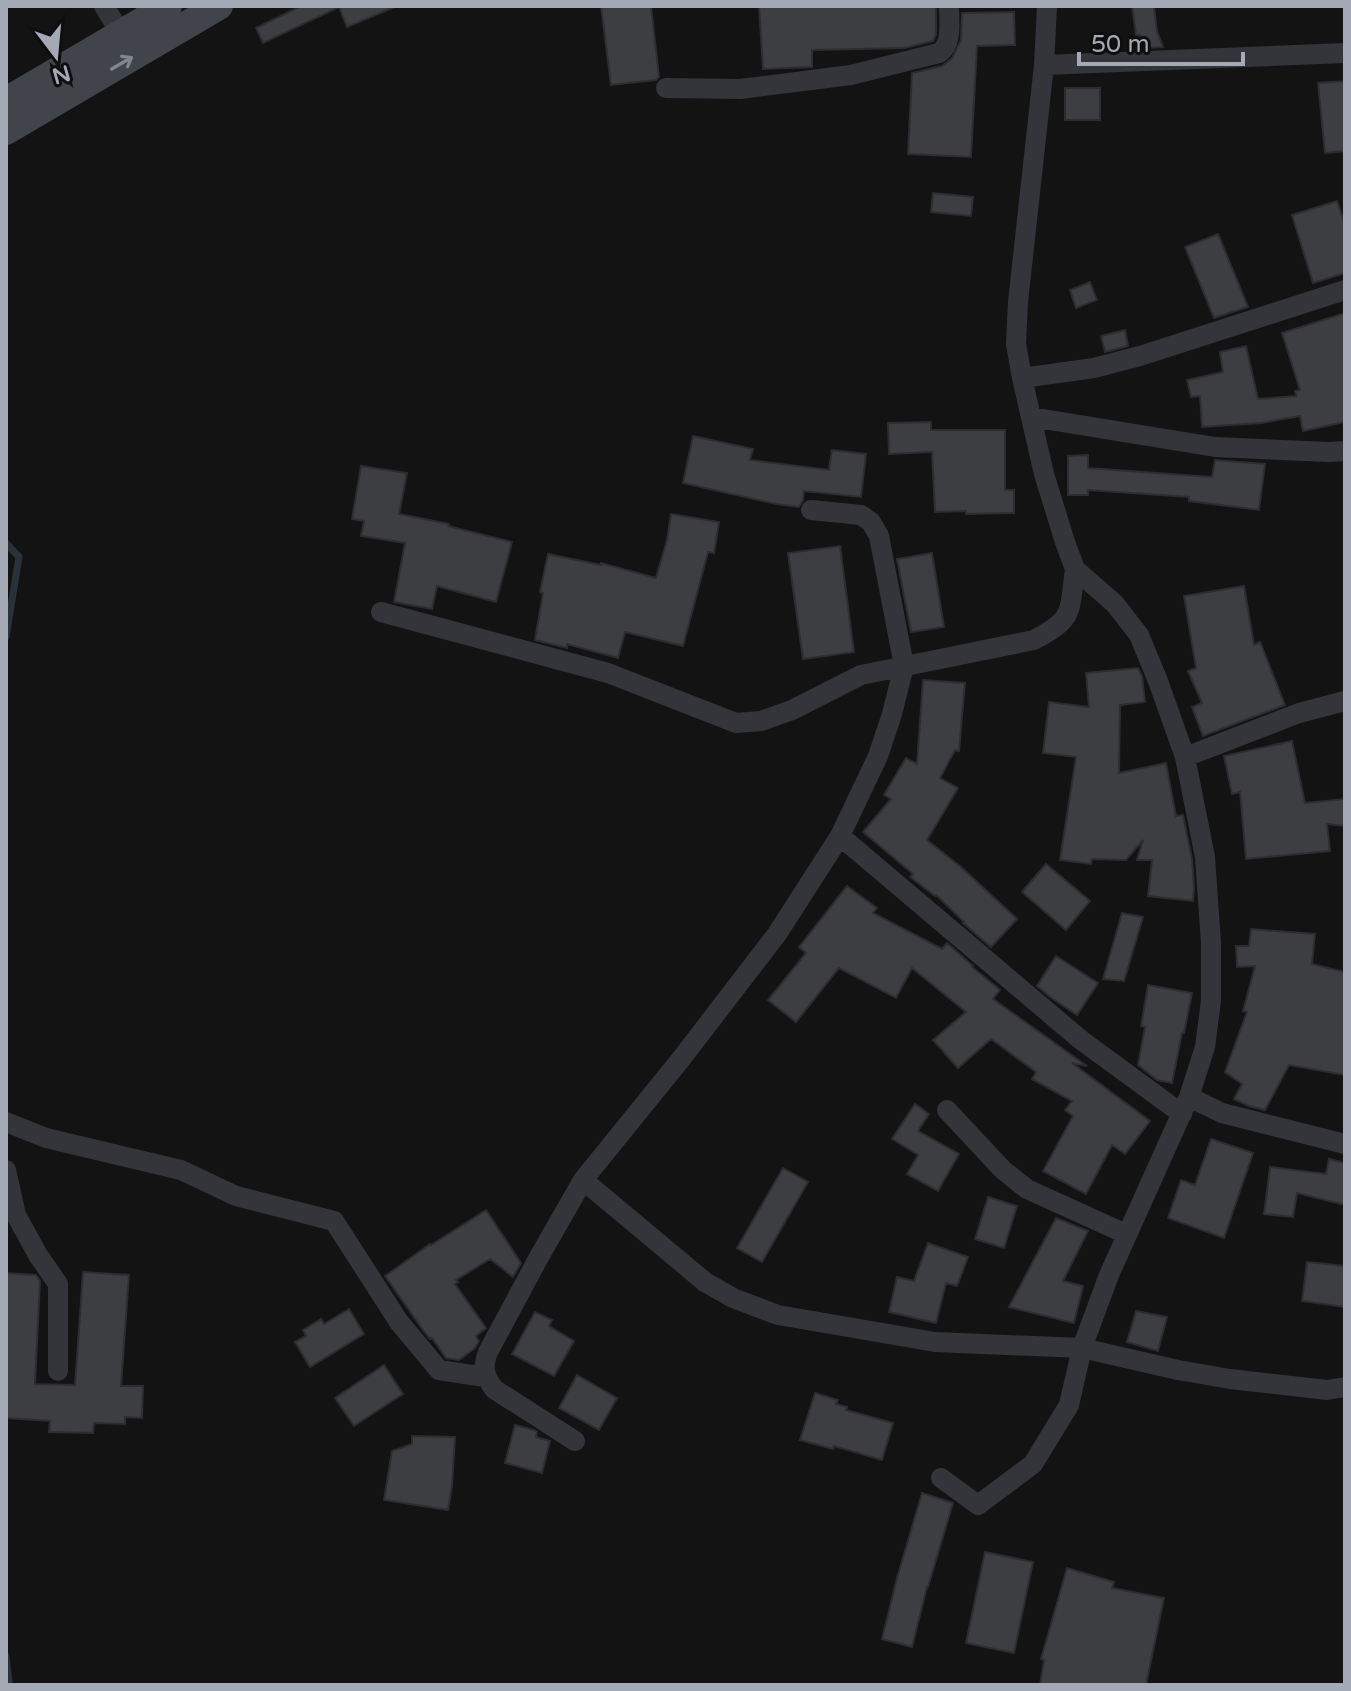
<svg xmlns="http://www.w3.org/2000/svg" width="1351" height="1691" viewBox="0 0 1351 1691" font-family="'Varela Round',sans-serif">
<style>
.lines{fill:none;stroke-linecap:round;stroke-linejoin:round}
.stream{stroke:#293239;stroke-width:7}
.building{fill:#3d3e42;stroke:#2d2d31;stroke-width:2}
.street{stroke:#34353a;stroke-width:20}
.secondary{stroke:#41444a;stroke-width:28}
.oneway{stroke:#818690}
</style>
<rect width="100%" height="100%" fill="#131314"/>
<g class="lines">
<path class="stream" d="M6,543L19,557L6,637
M6,1656L9,1682"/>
</g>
<path class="building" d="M301,6H397L347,27L339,7L263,43L256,28Z
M601,6H651L659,77L656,80L611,85Z
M759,6H936V35L933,41L905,48L812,50V67L763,69Z
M1132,6H1154L1157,31L1163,47L1144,48L1140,35H1136Z
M1014,12L1015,45L977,46L971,157L908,154L912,73L942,66L952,58L961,40L962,13Z
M1345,81V151L1325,153L1318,83Z
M1065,88H1100V120H1065Z
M933,193L973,197L971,216L931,212Z
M1337,201L1345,225V273L1313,283L1292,215Z
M1218,234L1248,307L1214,318L1185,247Z
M1090,282L1097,300L1076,308L1070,290Z
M1345,313V422L1303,431L1300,416L1262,423L1202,427L1200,396L1191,397L1187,380L1223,372L1220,352L1246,346L1258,399L1296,396L1295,391L1300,390L1282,333Z
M1125,330L1128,346L1105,352L1101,336Z
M931,422V430H1005V490H1014V513L966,514V511L935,512L932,452L889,454L888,423Z
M693,436L753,449L750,460L829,470L832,450L866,454L861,497L804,491L803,500L799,507L776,504L683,483Z
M1088,455V468L1212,477L1215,460L1265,464L1259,510L1189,501V497L1088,490V495H1068V456Z
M361,466L407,473L399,514L449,524L448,526L512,542L496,602L437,586L432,609L394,602L405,543L361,536L364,521L352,519Z
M671,514L719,522L714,553L708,552L683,646L625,632L618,658L567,644V648L535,640L543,593L540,592L548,554L601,565V563L656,578L667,540Z
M840,546L854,652L803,659L788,553Z
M932,553L944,627L911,632L897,559Z
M1244,586L1254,645L1260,642L1285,705L1203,736L1192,707L1202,703L1188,671L1196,668L1184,596Z
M1138,668L1142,676L1145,702L1120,705L1119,773L1166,763L1176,816L1183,815L1192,859L1194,888L1193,901L1148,896L1152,860H1137L1143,840L1126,860L1092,859L1091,864L1060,860L1076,757L1043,753L1049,702L1089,707L1086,673Z
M923,680L965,683L959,751L955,750L940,778L958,788L927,840L961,867L1017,919L991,947L963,923L964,922L936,895L935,896L910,877L913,874L863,832L891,799L884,795L906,758L917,764Z
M1292,741L1305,803L1345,799V826L1327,824L1330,851L1246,859L1240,792L1232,794L1224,756Z
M1046,864L1090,901L1066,930L1022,892Z
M847,886L877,908L873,913L942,949L947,943L973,966L972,967L1000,990L993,999L1087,1066L1072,1063L1150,1121L1125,1154L1112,1145L1086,1194L1043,1171L1073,1116L1065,1110L1072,1101L1032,1079L1036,1072L991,1039L958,1068L933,1040L966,1012L912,968L896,998L839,968L796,1022L768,1000L806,953L799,947Z
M1122,913L1143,917L1124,981L1103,979Z
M1251,929L1315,934L1312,964L1345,972V1075L1289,1065L1265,1110L1249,1106L1234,1099L1242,1084L1225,1072L1247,1012L1243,1011L1255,966L1237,967L1236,946H1249Z
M1056,956L1098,983L1077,1015L1050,997L1037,986Z
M1148,985L1192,993L1184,1033H1182L1172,1083L1157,1080L1138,1065L1145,1027L1141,1026Z
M915,1104L929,1114L918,1131L959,1154L938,1191L907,1174L918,1155L892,1139Z
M1211,1139L1253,1153L1224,1238L1168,1218L1181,1180L1195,1185Z
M1329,1159L1345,1163V1205L1297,1193L1293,1217L1264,1214L1270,1167L1326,1174Z
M783,1168L808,1182L762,1262L737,1248Z
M988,1197L1017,1206L1004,1248L975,1239Z
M486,1210L521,1263L513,1277L490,1259L456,1280L458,1282L455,1284L486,1328L476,1336L479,1341L475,1348L459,1360L446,1358L432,1338L430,1339L423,1330L385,1276L430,1244L431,1245Z
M1056,1218L1088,1231L1063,1281L1083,1286L1074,1323L1009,1307Z
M928,1243L968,1257L957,1286L946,1283L936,1323L889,1312L897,1277L914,1281Z
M1307,1262L1345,1266V1307L1302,1301Z
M83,1272L129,1275L121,1386H143L142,1418L125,1417V1424L94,1423L93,1433L49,1432L50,1421L6,1418V1273L36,1275L40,1281L35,1384L75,1385Z
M349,1309L364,1334L310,1367L295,1342L306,1336L303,1330L321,1319L324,1324Z
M1136,1311L1167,1317L1158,1351L1127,1342Z
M535,1312L552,1320L549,1326L574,1341L554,1376L512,1354Z
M384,1365L403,1394L354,1426L335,1398Z
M577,1375L617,1398L599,1430L559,1408Z
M815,1393L838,1400L836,1404L847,1407L846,1410L893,1423L882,1460L834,1446L833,1449L800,1440Z
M515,1425L534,1430L537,1432L536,1437L550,1441L542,1473L505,1463Z
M412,1436L455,1437L452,1486L448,1510L384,1500L392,1451L412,1444Z
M922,1493L953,1503L928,1587H927L912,1647L882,1639L897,1578Z
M985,1552L1033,1562L1014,1653L966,1643Z
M1067,1568L1114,1582L1112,1588L1164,1598L1146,1685H1040L1044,1660L1041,1659Z"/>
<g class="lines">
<path class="street" d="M104,6L121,34
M1044,65L1345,53
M666,88L740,89L851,75L939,53C953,44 949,21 949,6
M1022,378L1094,368L1140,356L1345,290
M1031,417L1215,447L1329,452L1345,451
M381,612L608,673L736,723L761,721L792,710L861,675L1034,640C1075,618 1069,613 1075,569
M1185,757L1299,713L1345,701
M840,836L1081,1040L1182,1114
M1189,1097L1222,1113L1345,1144
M947,1110L1003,1170L1027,1189L1126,1234
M6,1122L46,1138L181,1170L236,1196L334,1221L399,1322L439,1370L485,1377
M6,1170L16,1215L38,1255L58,1284V1371
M583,1180L705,1282L733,1298L778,1315L935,1342L1082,1348L1178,1370L1230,1379L1327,1390L1345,1387
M575,1441L494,1389C484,1375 482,1368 488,1352L539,1257L583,1180L681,1059L777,934L840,836L878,756L892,714L904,666L879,536L871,522L861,515L811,510
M941,1478L978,1505L1033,1464L1069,1405L1082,1348L1109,1275L1189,1097L1205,1047L1211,1001V943L1205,857L1185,757L1158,681L1139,635L1115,604L1075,569L1065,542L1044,474L1022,378L1016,344L1018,302L1044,65L1047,6"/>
<path class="secondary" d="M6,101L168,6
M6,131L219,6"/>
</g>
<defs><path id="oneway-shaft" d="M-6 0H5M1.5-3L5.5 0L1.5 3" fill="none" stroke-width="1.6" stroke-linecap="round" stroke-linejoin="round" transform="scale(2)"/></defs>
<use class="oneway" href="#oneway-shaft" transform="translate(122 63) rotate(-30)"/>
<rect width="1351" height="1691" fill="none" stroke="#a4a9b6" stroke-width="16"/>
<g transform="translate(56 56) rotate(164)" stroke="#0e0e0f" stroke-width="6" paint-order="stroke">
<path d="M0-6L14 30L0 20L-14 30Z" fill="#a4a9b6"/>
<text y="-12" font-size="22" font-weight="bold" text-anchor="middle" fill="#a4a9b6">N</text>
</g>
<path d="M1079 52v12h164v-12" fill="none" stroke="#a4a9b6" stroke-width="4"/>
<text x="1091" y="52" font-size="24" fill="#a4a9b6" stroke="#0e0e0f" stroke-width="6" paint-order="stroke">50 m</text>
</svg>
